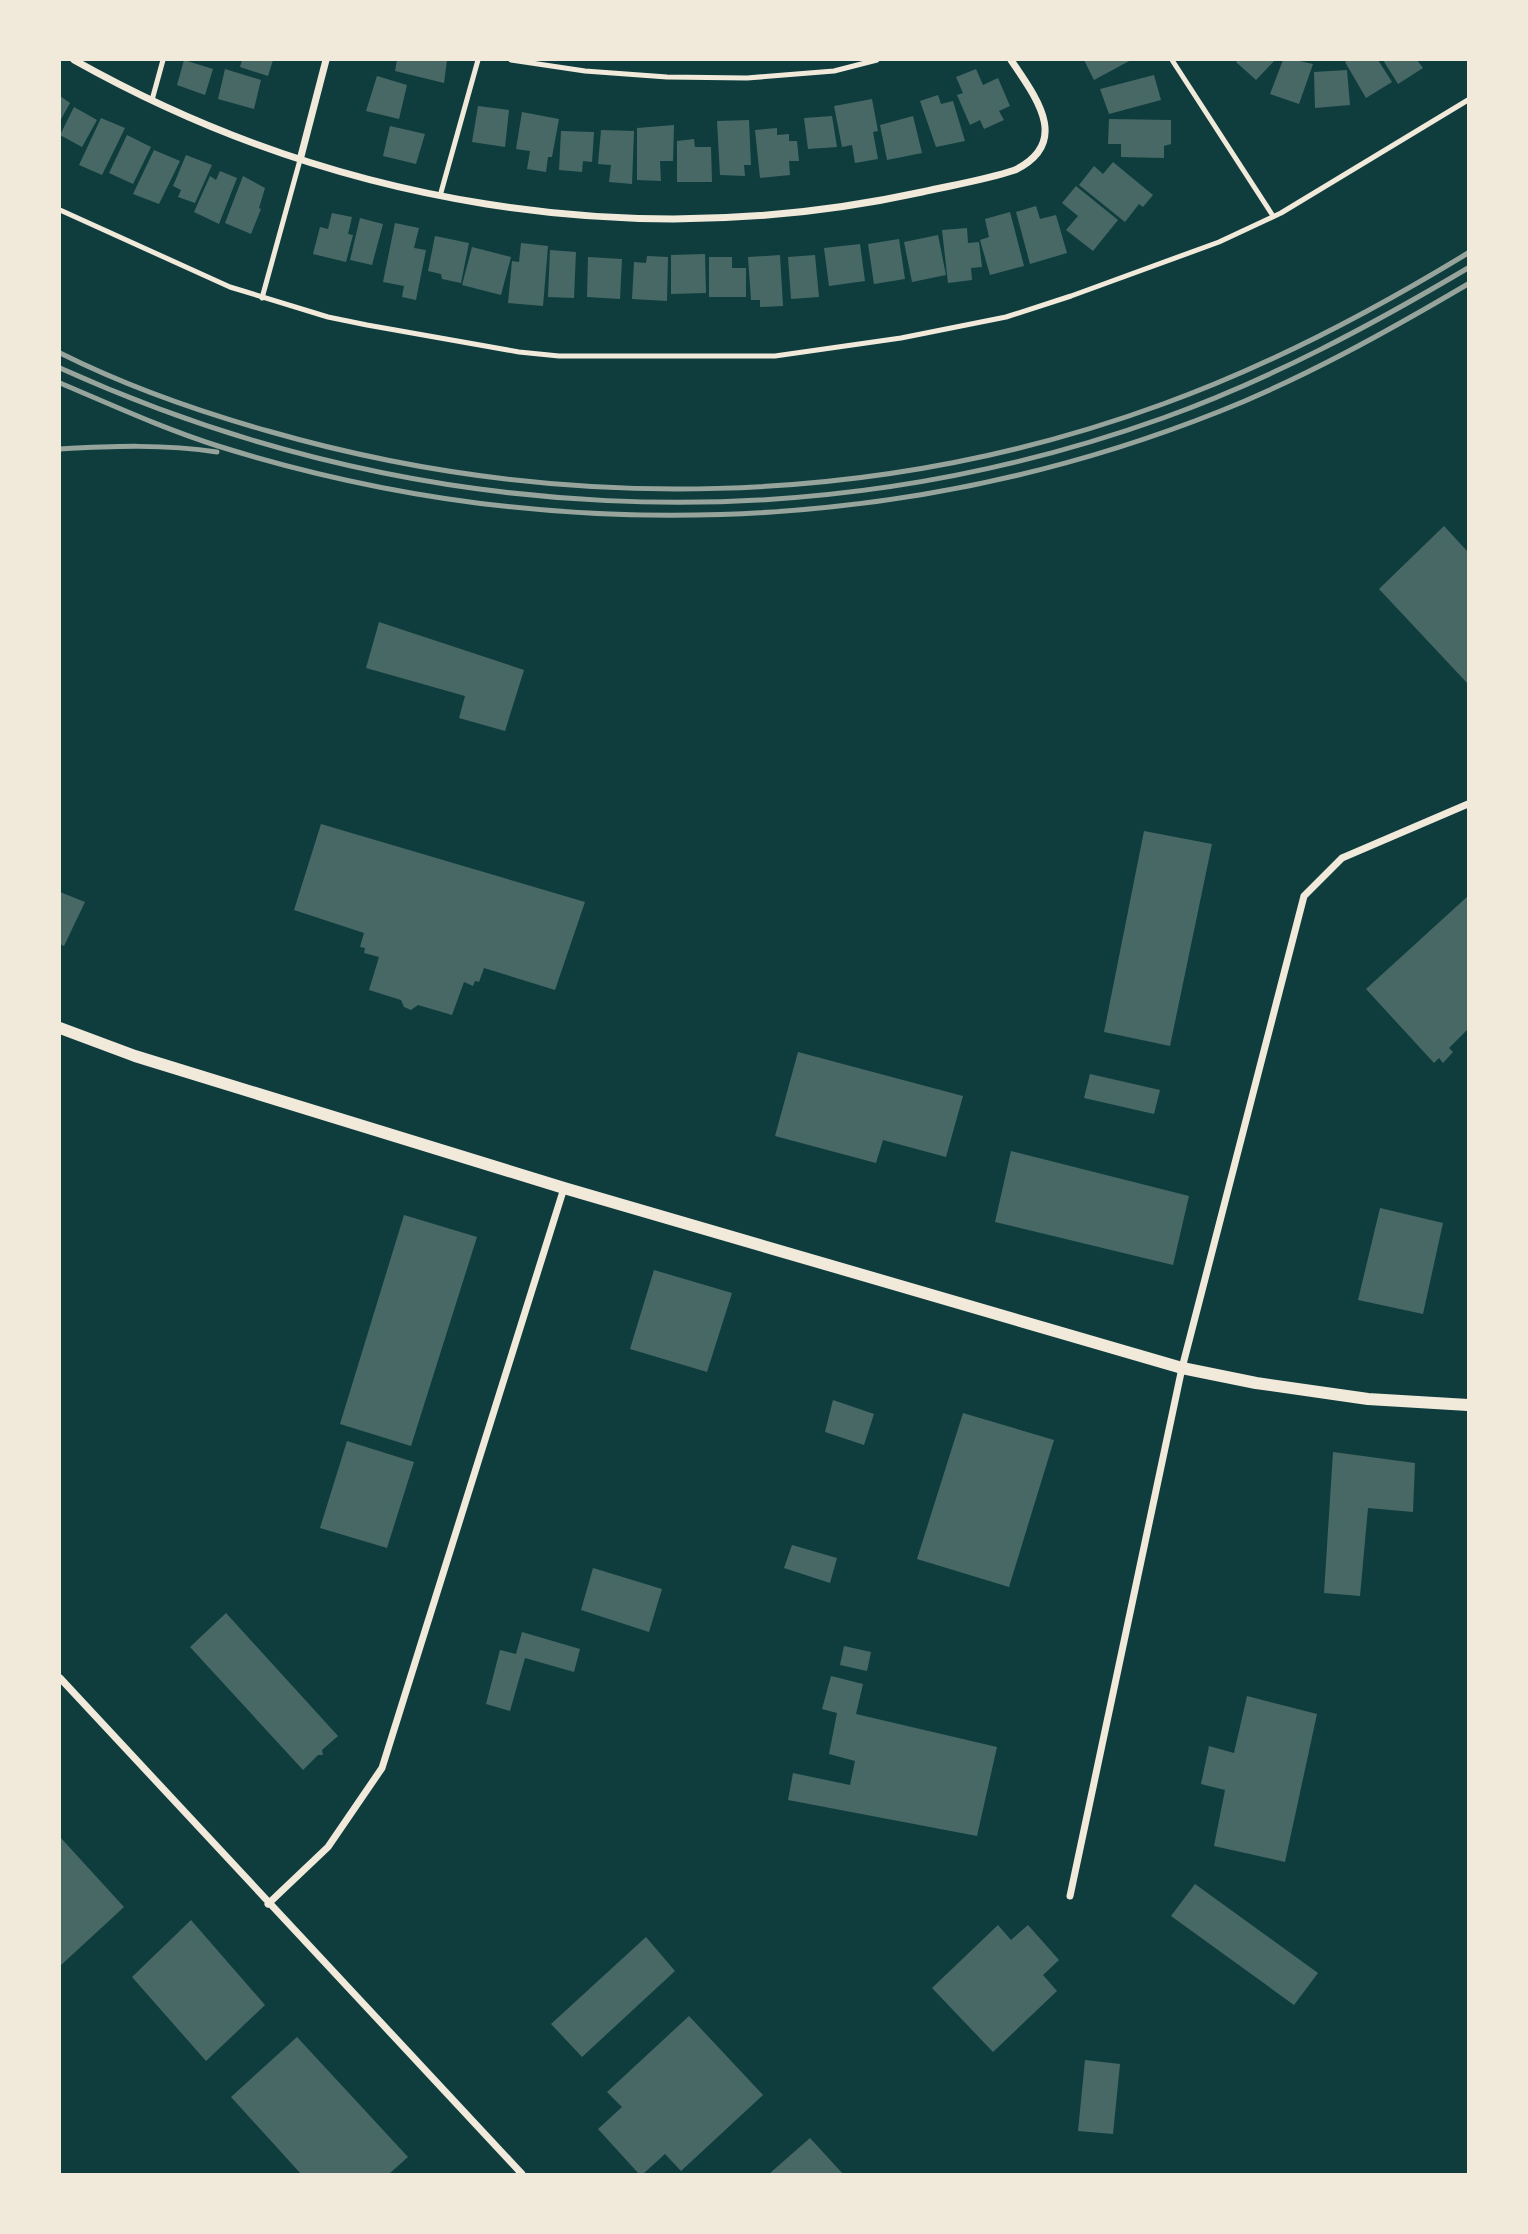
<svg xmlns="http://www.w3.org/2000/svg" width="1528" height="2234" viewBox="0 0 1528 2234" font-family="'Varela Round',sans-serif">
<style>
.building{fill:#486865}
.lines{fill:none;stroke-linecap:round;stroke-linejoin:round}
.service{stroke:#f1e9da;stroke-width:5}
.minor{stroke:#f1e9da;stroke-width:7}
.tertiary{stroke:#f1e9da;stroke-width:12}
.rail{stroke:#97a49c;stroke-width:5}
</style>
<rect width="100%" height="100%" fill="#0f3d3e"/>
<path class="building" d="M184,60L213,69L205,95L177,85Z
M242,60H273L268,76L240,67Z
M397,60H447L444,83L395,71Z
M1084,60H1131L1094,80Z
M1238,60H1275L1256,80L1236,62Z
M1283,60H1295L1313,64L1299,104L1270,94Z
M1348,60H1378L1392,82L1366,98L1345,62Z
M1383,60H1417L1423,68L1398,84Z
M225,69L261,80L254,109L218,99Z
M976,69L983,85L998,78L1010,106L999,111L1004,120L984,129L980,120L970,125L957,95L963,93L956,77Z
M1347,70L1350,105L1315,108L1314,72Z
M1154,75L1161,100L1109,114L1100,89Z
M377,76L407,85L399,119L366,111Z
M938,95L941,104L953,101L965,141L936,147L920,101Z
M60,96L70,103L60,121Z
M872,99L878,131L873,132L878,159L855,163L852,145L842,147L834,106Z
M478,106L509,110L505,147L472,142Z
M74,107L97,120L82,147L60,135Z
M522,112L559,119L552,157H548L546,172L527,169L530,151L516,149Z
M832,116L837,147L808,149L804,118Z
M913,116L922,153L887,160L880,125Z
M101,118L125,128L102,175L79,165Z
M1109,119L1171,120V144L1164,146V158L1121,157V144H1108Z
M749,120L751,165H744L745,176L720,175L717,121Z
M674,125L673,161H660L661,181L637,180V128Z
M390,126L425,134L416,164L383,156Z
M777,128V135L789,134V141H797L799,161H789L790,175L760,178L755,130Z
M601,130L634,131L632,184L609,182L611,165L598,164Z
M561,131L594,132L592,162L583,161L582,172L559,170Z
M127,135L151,147L133,184L109,173Z
M694,139L695,147H711L712,182H677V141Z
M154,150L180,161L159,204L133,194Z
M186,155L212,165L195,203L178,197L181,190L173,186Z
M1113,162L1153,195L1143,207L1139,204L1125,222L1079,185L1094,166L1103,174Z
M220,171L237,178L219,224L194,212L210,176L216,180Z
M243,176L265,188L259,208L261,209L251,234L225,223Z
M1076,186L1118,220L1093,251L1066,230L1078,216L1062,203Z
M1036,206L1040,219L1056,215L1067,253L1030,264L1016,212Z
M1010,212L1024,266L990,275L980,240L989,237L985,219Z
M332,213L352,217L348,234L353,235L346,262L313,254L320,227L328,229Z
M360,218L383,224L372,265L350,260Z
M395,223L419,228L414,248L426,250L416,300L402,297L404,286L383,282Z
M967,228L968,243L979,242L982,267L971,268L972,280L948,283L942,230Z
M938,235L946,275L912,282L904,242Z
M435,236L469,243L461,283L442,279L441,274L428,271Z
M899,239L905,279L874,284L868,244Z
M521,243L548,246L543,306L508,303L512,261L519,262Z
M860,244L865,281L829,286L824,248Z
M472,247L511,257L501,295L462,285Z
M550,250L576,252L574,298L548,297Z
M705,254L706,293L671,294V255Z
M780,255L783,306L760,307V300H751L748,257Z
M815,255L819,297L791,299L788,257Z
M647,256L668,257L667,301L632,299L634,262L646,263Z
M588,257L622,259L620,299L587,297Z
M709,257H732V268H746V297H709Z
M1444,526L1468,552V684L1379,589Z
M379,622L524,670L505,731L459,718L465,696L366,668Z
M321,824L585,902L555,990L484,968L479,982L475,981L473,986L464,982L452,1015L418,1005L411,1010L404,1007L401,1000L369,990L379,957L364,953L365,948L360,947L364,933L294,910Z
M1144,831L1212,844L1170,1046L1104,1032Z
M60,892L85,902L64,946L60,944Z
M1468,896V1029L1449,1048L1453,1052L1443,1063L1439,1058L1434,1063L1366,989Z
M798,1052L963,1096L946,1157L883,1140L876,1163L775,1136Z
M1090,1074L1160,1090L1154,1114L1084,1098Z
M1011,1151L1189,1196L1173,1265L995,1222Z
M1380,1208L1443,1223L1423,1314L1358,1300Z
M404,1215L477,1237L411,1446L340,1424Z
M654,1270L732,1293L707,1372L630,1349Z
M833,1400L874,1414L864,1445L825,1432Z
M963,1413L1054,1440L1009,1587L917,1559Z
M347,1441L414,1462L387,1548L320,1528Z
M1333,1452L1415,1463L1413,1512L1368,1508L1360,1596L1324,1593Z
M792,1545L837,1558L830,1583L784,1568Z
M593,1568L662,1589L649,1632L581,1610Z
M226,1613L338,1736L322,1750L323,1755H318L303,1770L190,1647Z
M522,1632L580,1649L574,1672L525,1658L510,1711L486,1704L500,1650L516,1654Z
M844,1646L871,1652L867,1671L840,1665Z
M831,1676L863,1684L856,1714L997,1747L977,1836L788,1800L793,1773L850,1785L855,1761L829,1754L837,1713L822,1709Z
M1247,1696L1317,1714L1285,1862L1214,1846L1225,1790L1201,1784L1209,1746L1234,1753Z
M60,1837L124,1907L60,1966Z
M1195,1884L1318,1973L1294,2005L1171,1916Z
M191,1920L265,2005L206,2061L132,1977Z
M998,1925L1011,1940L1028,1925L1059,1960L1043,1975L1057,1991L993,2052L932,1988Z
M646,1937L675,1971L582,2057L551,2024Z
M689,2016L763,2095L681,2171L665,2154L643,2174H639L598,2129L622,2107L607,2092Z
M297,2037L408,2157L389,2174H301L231,2097Z
M1085,2060L1120,2064L1113,2134L1078,2131Z
M810,2138L843,2174H769Z"/>
<g class="lines">
<path class="service" d="M511,60L585,71L667,77L747,78L834,71L877,60
M1172,60L1273,216
M152,100L163,60
M440,196L478,60
M60,210L230,287L328,317L367,325L519,352L559,356H775L901,338L1006,317L1071,296L1219,242L1281,213L1468,100
M262,298L300,160"/>
<path class="minor" d="M74,60C332,205 633,255 922,192C953,185 985,180 1015,170C1072,142 1035,96 1011,60
M300,160L326,60
M60,1678L522,2174
M1070,1896L1182,1368L1304,896L1342,858L1468,804
M268,1904L328,1847L382,1768L564,1188"/>
<path class="tertiary" d="M60,1028L135,1056L564,1188L1182,1368L1256,1383L1368,1399L1468,1405"/>
<path class="rail" d="M60,353C126,386 197,411 268,431C560,515 877,509 1163,404C1271,365 1371,312 1468,253
M60,368C409,526 802,547 1163,418C1271,379 1370,326 1468,268
M60,383C112,405 164,429 218,446C544,548 900,538 1218,412C1306,377 1388,331 1468,284
M60,449C112,446 165,444 217,452"/>
</g>
<rect width="1528" height="2234" fill="none" stroke="#f1e9da" stroke-width="122"/>
</svg>
